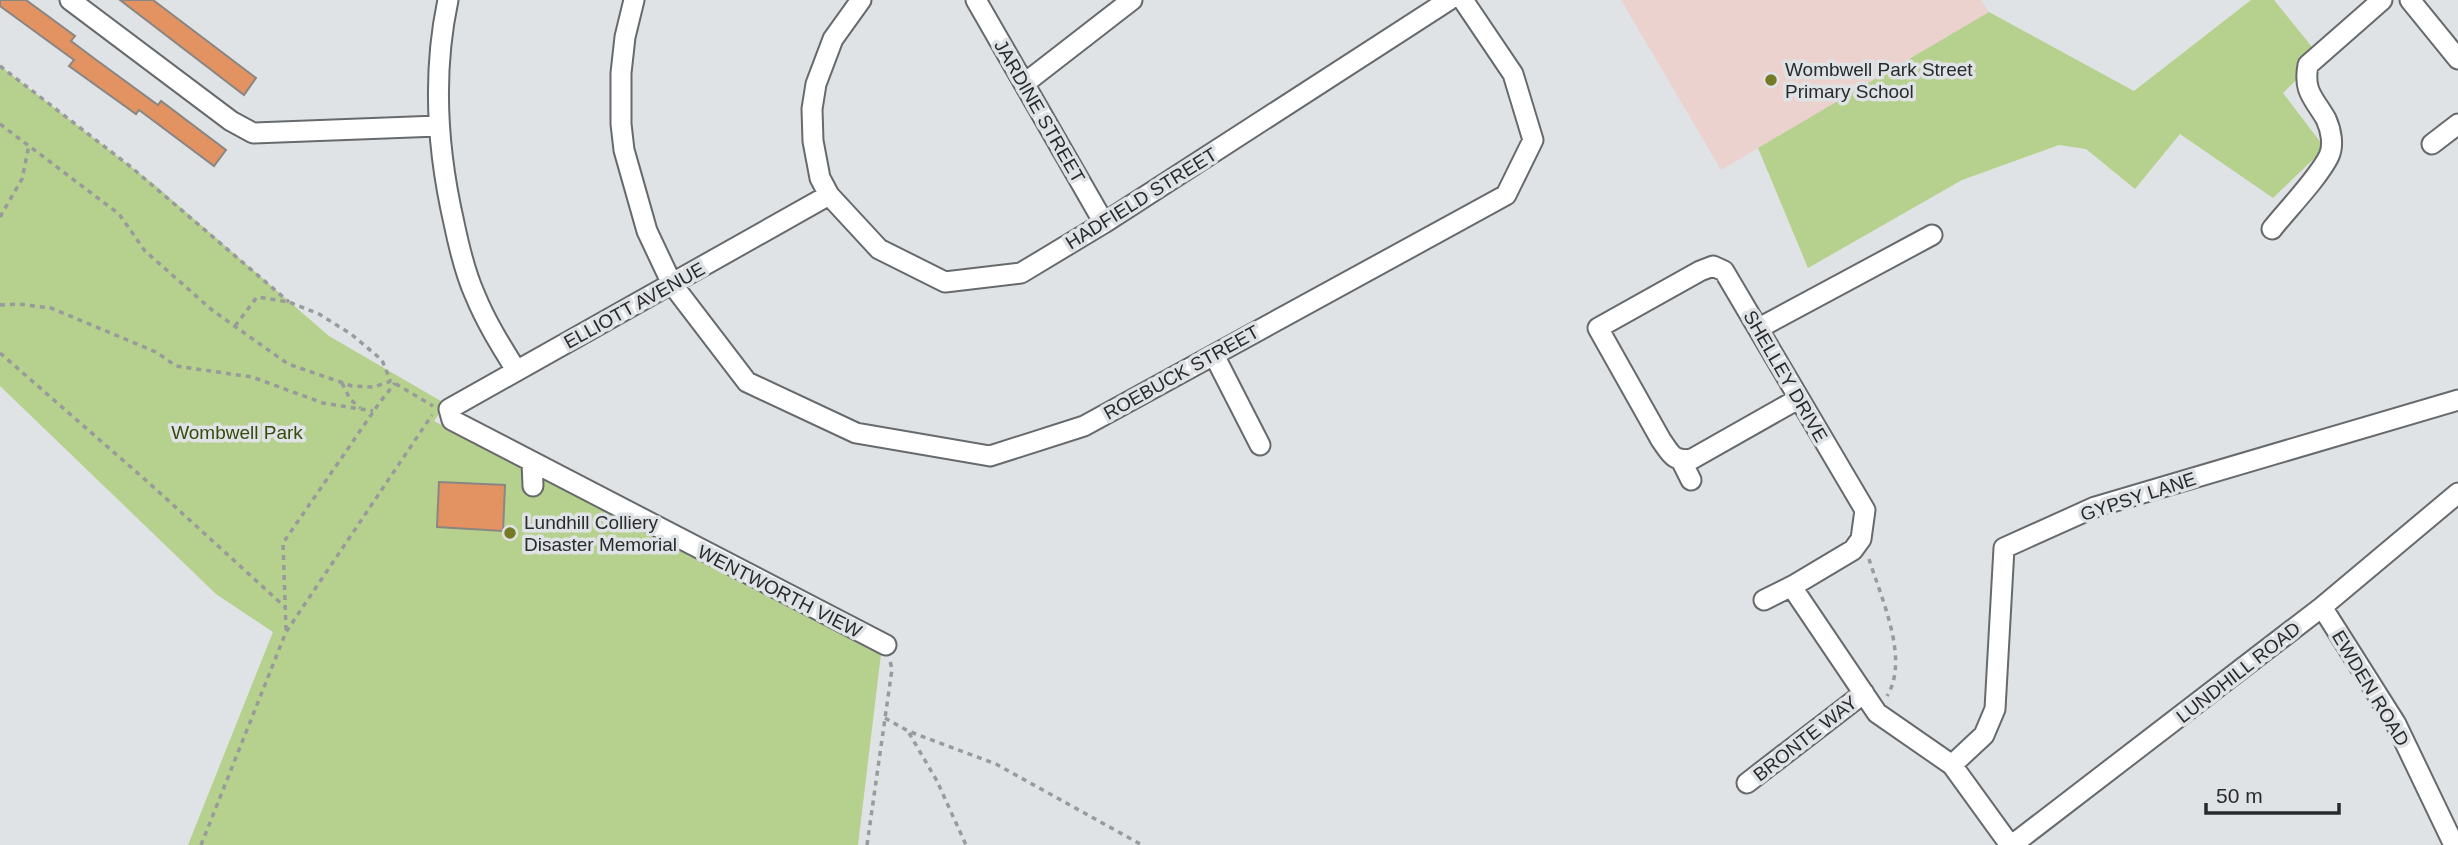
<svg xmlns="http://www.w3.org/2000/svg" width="2458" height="845" viewBox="0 0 2458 845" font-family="Arial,sans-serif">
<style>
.education{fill:#ecd2ce}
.green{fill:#b6d08d}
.building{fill:#e39362;stroke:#898683;stroke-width:2}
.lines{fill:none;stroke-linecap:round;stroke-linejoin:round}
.minor-casing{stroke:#676a6c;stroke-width:23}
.path{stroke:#989a9c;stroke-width:3.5;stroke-dasharray:5 5;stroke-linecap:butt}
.minor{stroke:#fff;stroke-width:19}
.poi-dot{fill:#757a24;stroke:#e0e3e6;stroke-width:2.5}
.labels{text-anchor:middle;stroke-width:7;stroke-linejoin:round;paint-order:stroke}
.poi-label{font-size:19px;fill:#292a2b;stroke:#e0e3e6;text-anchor:start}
.street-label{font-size:19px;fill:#292a2b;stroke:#e0e3e6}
.park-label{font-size:19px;fill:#384b0e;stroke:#e0e3e6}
</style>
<rect width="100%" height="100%" fill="#e0e3e6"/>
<path class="education" d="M1621,0H1981L1989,12L1721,170Z"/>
<path class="green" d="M2251,0H2274L2320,57L2283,93L2325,148L2273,198L2180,134L2135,189L2086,149L2059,145L1962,180L1808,268L1758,148L1989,12L2134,91Z
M0,66L156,186L329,336L446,404L434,421L881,654L858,845H188L273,632L216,594L0,386Z"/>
<path class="building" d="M0,0H26L75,36L71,41L95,59L158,105L161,101L226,150L214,166L139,110L136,114L69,66L74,60L0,6Z
M120,0H153L256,78L244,95Z
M439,482L505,485L503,531L437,527Z"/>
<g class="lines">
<g class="minor-casing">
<path id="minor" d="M70,0L231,121L253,133L438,126
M448,0C432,75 437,149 454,223C459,247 465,273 475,295C486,322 501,346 516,370
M634,0L625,37L621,73V124L624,150L647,231L672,284L747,382L856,433L990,456L1084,426L1506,195L1533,140L1513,74L1463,0
M861,0L833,39L816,84L812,109L813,141L820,178L829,195L879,249L945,282L1021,273L1104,223L1449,0
M976,0L1104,223
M2410,0L2458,59
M1025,83L1132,0
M2432,144L2458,124
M829,195L449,409L452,420L886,645
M2272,229C2287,210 2319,177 2329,156C2334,145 2331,130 2326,119C2314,98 2303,92 2308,65L2382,0
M1759,328L1932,235
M1214,355L1260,445
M1798,399L1692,459C1673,462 1671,454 1661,440L1598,328L1700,271L1713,266L1724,271L1865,510L1861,539L1853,550L1796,584V593L1877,713L1952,765L2010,845
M1681,460L1691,480
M532,462L533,486
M1764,600L1796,584
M2322,607L2396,724L2454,845
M1952,765L1984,735L1995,709L2004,548L2095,507L2458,400
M1747,783L1864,693
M2012,845L2322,607L2458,493"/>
</g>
<path class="path" d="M0,66L131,167L289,302
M0,124L119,214L145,251L212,310L288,364L352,386L374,387L391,381L433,406
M0,217L22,179L29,145
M0,305L18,304L51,308L156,352L176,366L252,377L323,403L373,411
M235,326L257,297L289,302L319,314L351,334L382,360L390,380
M0,353L149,483L285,607
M342,383L350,399L360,408
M1869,559C1881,598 1910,659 1887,696
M286,630L283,543L380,402L395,383
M885,718L908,731L996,764L1142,845
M909,733L937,781L966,845
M201,845L286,632L432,415
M867,845L892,669L890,661"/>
<use href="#minor" class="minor"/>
</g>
<g class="poi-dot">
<circle cx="1771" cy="80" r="7"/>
<circle cx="510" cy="533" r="7"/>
</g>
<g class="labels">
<g class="poi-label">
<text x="1785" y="76">Wombwell Park Street<tspan x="1785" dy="22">Primary School</tspan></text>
<text x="524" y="529">Lundhill Colliery<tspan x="524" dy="22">Disaster Memorial</tspan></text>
</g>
<g class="street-label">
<text transform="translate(1040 111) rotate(60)" y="7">JARDINE STREET</text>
<text transform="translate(1141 198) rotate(-32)" y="7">HADFIELD STREET</text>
<text transform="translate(634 305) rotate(-29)" y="7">ELLIOTT AVENUE</text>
<text transform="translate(1181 372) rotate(-29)" y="7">ROEBUCK STREET</text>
<text transform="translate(1786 376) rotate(60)" y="7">SHELLEY DRIVE</text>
<text transform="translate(2138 496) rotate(-18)" y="7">GYPSY LANE</text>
<text transform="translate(780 591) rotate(27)" y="7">WENTWORTH VIEW</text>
<text transform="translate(2238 672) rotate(-38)" y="7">LUNDHILL ROAD</text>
<text transform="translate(2371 688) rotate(59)" y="7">EWDEN ROAD</text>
<text transform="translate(1805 738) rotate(-38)" y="7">BRONTE WAY</text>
</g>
<g class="park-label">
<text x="237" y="439">Wombwell Park</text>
</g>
</g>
<path d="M2206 803v10h133v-10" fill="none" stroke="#292a2b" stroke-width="3.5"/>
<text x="2216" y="803" font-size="21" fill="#292a2b" stroke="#e0e3e6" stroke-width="5" paint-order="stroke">50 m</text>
</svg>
